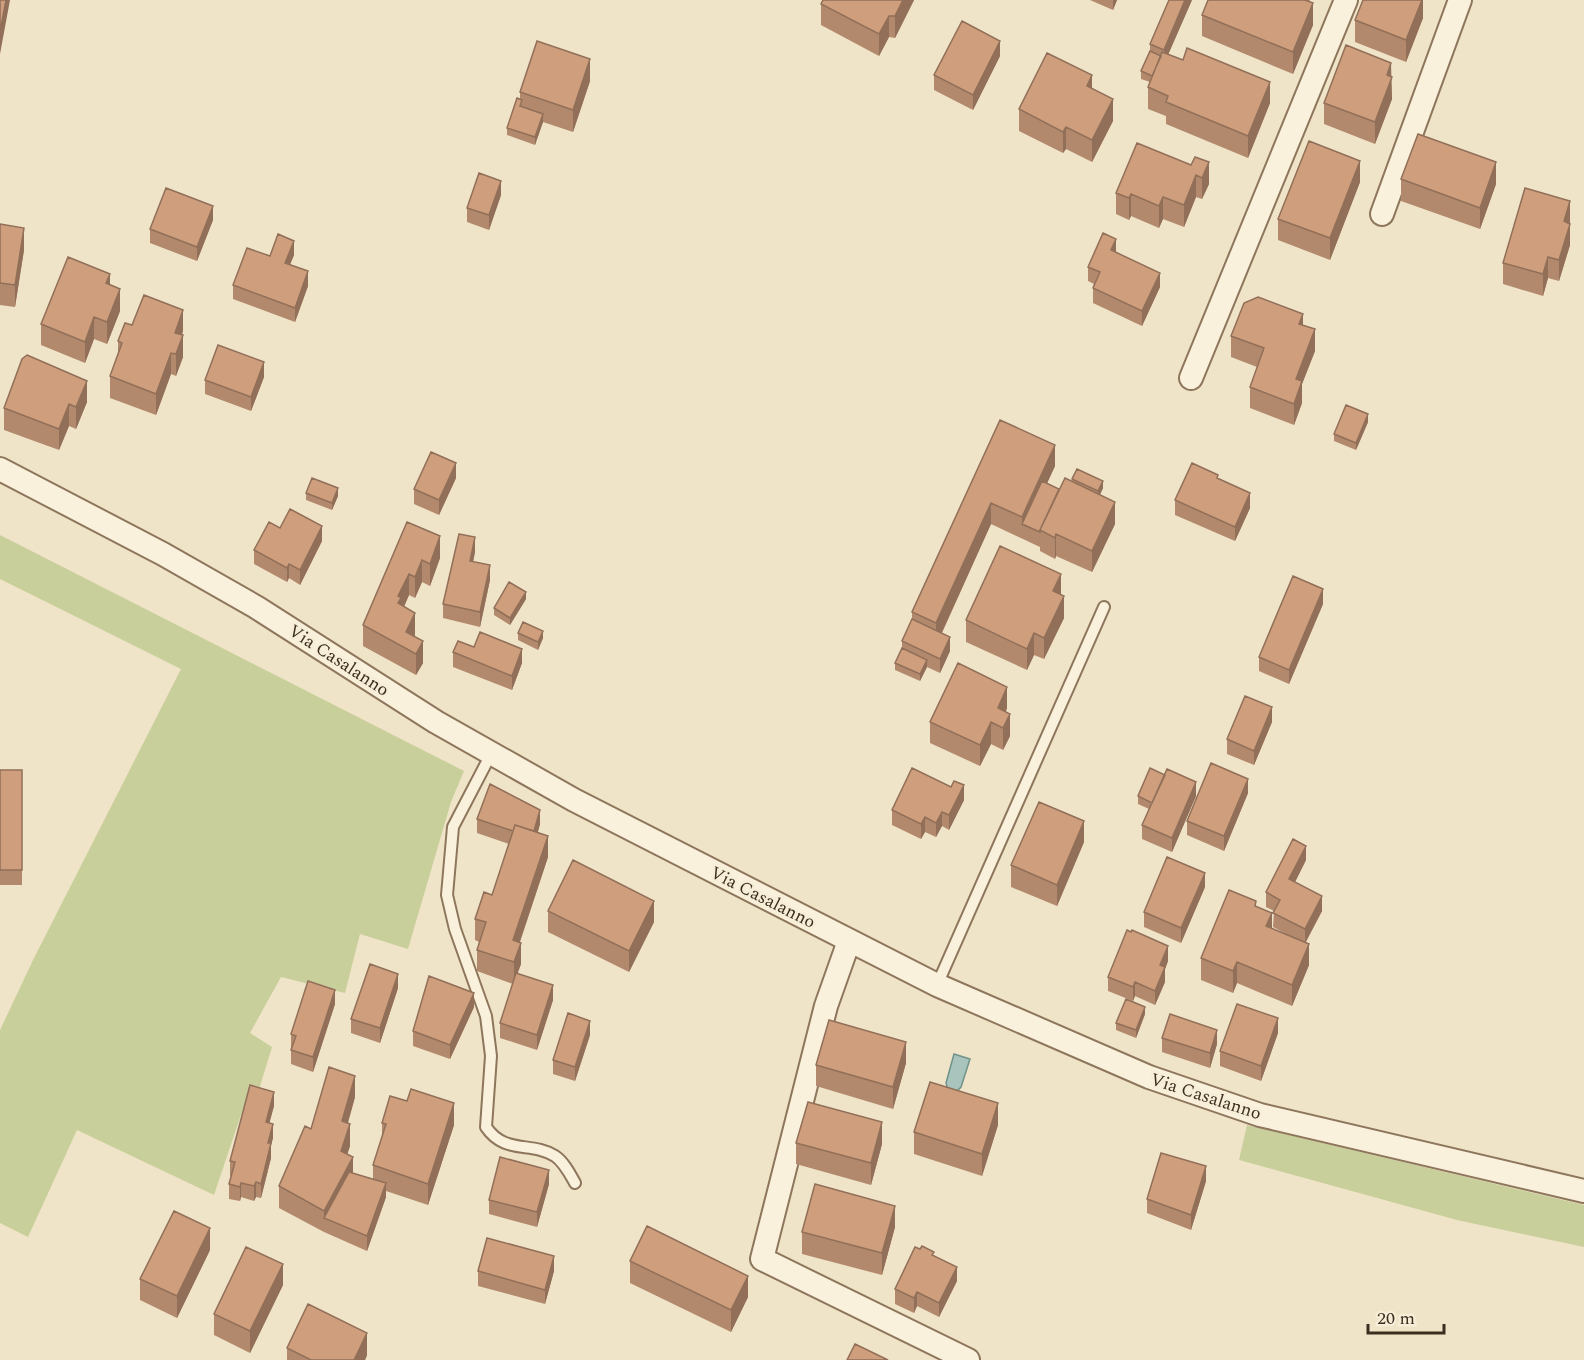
<svg xmlns="http://www.w3.org/2000/svg" width="1584" height="1360" viewBox="0 0 1584 1360" font-family="Spectral,serif">
<style>
.green{fill:#c9cf9b}
.water{fill:#a9c4bc;stroke:#6f938a;stroke-width:1.5}
.lines{fill:none;stroke-linecap:round;stroke-linejoin:round}
.service-casing{stroke:#8d765c;stroke-width:14}
.minor-casing{stroke:#8d765c;stroke-width:26}
.service{stroke:#faf1dc;stroke-width:10}
.minor{stroke:#faf1dc;stroke-width:22}
.wall{fill:#b2896c}
.shaded-wall{fill:#916f58}
.building{fill:#cf9f7d;stroke:#916f58;stroke-width:1.5}
.labels{text-anchor:middle;stroke-width:6;stroke-linejoin:round;paint-order:stroke}
.street-label{font-size:18px;fill:#3d2e20;stroke:#f7eed8}
</style>
<rect width="100%" height="100%" fill="#f0e4c8"/>
<path class="green" d="M0,535L464,771L451,802L408,949L360,934L345,993L281,977L250,1033L272,1047L258,1093L249,1091L214,1195L77,1130L28,1237L0,1223V1030L34,958L181,669L0,579Z
M1247,1125L1584,1205V1247L1457,1220L1239,1160Z"/>
<path class="water" d="M954,1054L970,1059L961,1087L955,1093L948,1090L946,1083Z"/>
<g class="lines">
<g class="service-casing">
<path id="service" d="M491,754L453,827L447,895L455,929L486,1016L491,1056L486,1127C505,1155 531,1141 555,1156C564,1162 570,1174 575,1183
M937,985L1104,607"/>
</g>
<g class="minor-casing">
<path id="minor" d="M1382,214L1460,0
M1191,378L1346,0
M0,469L163,554L256,607L436,722L574,800L937,985L1149,1077L1260,1115L1584,1191
M849,941L826,1006L762,1259L968,1360"/>
</g>
<use href="#service" class="service"/>
<use href="#minor" class="minor"/>
</g>
<path class="wall" d="M823,0H914L895,38L889,37L879,56L821,25V4Z
M1090,0H1117L1113,10Z
M1192,0L1168,54L1270,103L1248,158L1166,124V116L1148,109V87L1150,82L1141,79V71L1150,51V44Z
M1208,0H1310L1309,2L1313,25L1293,74L1202,36V15Z
M1423,0V18L1406,62L1355,42V20Z
M1000,56L973,110L934,90V75Z
M1391,77L1392,99L1375,144L1324,124V103Z
M590,81L573,132L543,122L535,145L507,135V128L520,99V92Z
M1092,88L1113,121L1092,162L1066,149L1063,153L1019,131V109Z
M1191,165L1209,184L1202,199L1196,197L1184,227L1163,219L1159,228L1131,216L1129,220L1116,214V193Z
M1401,179L1496,184L1480,229L1401,201Z
M1360,182L1330,260L1278,240V219Z
M501,195L489,230L467,222V208Z
M213,220L197,261L150,243V229Z
M1570,223V245L1559,281L1548,278L1543,296L1503,284V263Z
M0,224L24,250L15,307L0,305Z
M1116,252L1160,287L1142,326L1093,303V288L1094,284L1088,281V267Z
M294,255L290,264L308,286L295,322L233,299V285L270,256Z
M110,285L120,311L107,344L94,339L85,363L41,345V324Z
M132,325L183,331L182,335L183,357L176,376L171,374L156,415L110,398V376L118,354V341Z
M1303,325L1315,351L1302,384V403L1294,425L1250,408V387L1257,367L1231,357V336Z
M264,377L251,411L205,394V380Z
M87,402L76,429L69,426L59,450L4,430V408Z
M1000,420L1055,466L1047,483L1059,489L1072,482V479L1103,488L1100,495L1115,524L1092,572L1056,556L1055,559L1040,551V547L991,524L942,633L950,651L940,673L927,667L920,681L895,670V663L902,648V641L912,619V612Z
M1368,422L1356,450L1334,441V434Z
M456,478L439,515L414,504V489Z
M1218,479L1250,508L1235,541L1175,515V500Z
M306,493L338,496L332,510L306,500Z
M407,522L440,558L430,586L422,582L415,598L409,595L404,607L415,635L414,637L423,663L416,675L363,646V625Z
M280,528L322,541L300,585L289,578L287,582L254,564V550Z
M475,552L473,562L490,580L480,627L443,618V604Z
M1061,595L1064,618L1044,659L1034,655L1027,670L966,642V620Z
M526,599L510,625L494,615V608Z
M1323,604L1289,684L1259,671V657Z
M518,633L543,638L538,650L518,640Z
M474,647L522,663L512,690L453,667V652Z
M1007,708L1006,712L1010,736L1003,750L991,744L980,766L930,743V722Z
M1272,722L1254,765L1227,754V739Z
M0,770H22V885H0Z
M1248,793L1224,851L1187,835V821Z
M1138,796H1196L1172,852L1142,839V825L1149,809L1138,804Z
M964,800L949,830L942,826L936,837L925,832L921,839L892,825V810Z
M477,819L540,824L538,832L548,857L520,942L521,964L517,973L553,1000L537,1050L500,1038V1023L513,984L477,971V950L479,942L475,940V919L492,895L509,844L477,833Z
M1084,842L1057,906L1011,887V865Z
M1306,860L1295,882L1322,911L1306,942L1309,965L1292,1006L1237,983L1233,993L1201,980V958L1256,906L1272,929L1292,937L1273,927L1274,911L1266,907V892Z
M1205,887L1181,943L1144,927V912Z
M548,911L654,922L629,972L548,932Z
M1168,961L1165,969V982L1155,1005L1135,996L1133,1001L1108,991V977Z
M398,988L380,1043L351,1033V1019Z
M335,1004L313,1072L291,1064V1034Z
M474,1007L450,1059L413,1046V1031Z
M1145,1014L1136,1038L1116,1030V1023Z
M1278,1033L1261,1081L1220,1066V1051Z
M590,1035L575,1081L553,1074V1060Z
M1162,1038L1217,1044L1210,1068L1162,1052Z
M906,1063L893,1109L816,1086V1065Z
M355,1097L348,1123L350,1146L347,1154L353,1173L373,1179V1165L382,1137V1123L454,1125L428,1205L386,1191V1197L367,1251L324,1232L279,1208V1186L311,1129Z
M274,1106L269,1123L273,1138L271,1145V1158L261,1198L256,1197L254,1201L241,1197L240,1201L229,1199V1184L231,1176H230V1161Z
M998,1125L982,1176L914,1154V1132Z
M796,1143L882,1144L871,1185L796,1164Z
M1206,1181L1191,1230L1147,1213V1199Z
M549,1184L537,1227L489,1214V1200Z
M895,1227L882,1275L802,1254V1232Z
M210,1250L177,1318L140,1300V1279Z
M934,1255L957,1281L939,1317L917,1306L914,1313L895,1304V1289Z
M630,1261L748,1297L731,1332L630,1283Z
M478,1271H554L545,1304L478,1286Z
M283,1285L250,1353L214,1335V1314Z
M287,1348L367,1355L365,1360H287Z"/>
<path class="shaded-wall" d="M6,0H10L0,54V32Z
M903,0H914L895,38V16Z
M1113,0H1117L1113,10Z
M1185,0H1192L1155,85L1164,57V50Z
M1422,0H1423V18L1406,62V40Z
M1313,3V25L1293,74V52Z
M889,16V37L879,56V34Z
M1000,41V56L973,110V95Z
M590,59V81L573,132V110Z
M1391,63L1392,99L1375,144V122L1387,75Z
M1092,75V97L1087,86Z
M1270,82V103L1248,158V136Z
M1113,99V121L1092,162V140Z
M543,114V122L535,145V137Z
M1066,127V149L1063,153V132Z
M1360,161V182L1330,260V238Z
M1209,162V184L1202,199V178Z
M1496,162V184L1480,229V208Z
M1196,175V197L1184,227V205Z
M501,181V195L489,230V215Z
M1131,194V216L1129,220V198Z
M1163,197V219L1159,228V206Z
M1570,201V245L1559,281V260L1564,221Z
M213,206V220L197,261V247Z
M24,228V250L15,307V285Z
M1116,239V254L1111,250Z
M294,241V255L285,277V263Z
M1548,257V278L1543,296V274Z
M308,271V286L295,322V308Z
M1160,273V287L1142,326V311Z
M110,274V296L106,283Z
M120,289V311L107,344V322Z
M183,310V331L175,354V333Z
M1303,314V335L1299,324Z
M94,317V339L85,363V342Z
M1315,329V351L1302,384V403L1294,425V404L1296,379Z
M183,335V357L176,376V354Z
M171,353V374L156,415V394Z
M264,362V377L251,411V397Z
M87,381V402L76,429V407Z
M69,404V426L59,450V429Z
M1368,414V422L1356,450V443Z
M1055,445V466L1027,527L1022,524V539V517Z
M456,463V478L439,515V500Z
M1103,481V488L1098,498V491Z
M338,488V496L332,510V503Z
M1250,493V508L1235,541V527Z
M1115,502V524L1092,572V551Z
M991,503V524L936,645V623Z
M322,526V541L300,585V570Z
M1056,534V556L1055,559V538Z
M440,536V558L430,586V564Z
M475,537V552L470,576V561Z
M422,560V582L415,598V577Z
M289,564V578L287,582V568Z
M490,565V580L480,627V612Z
M409,574V595L401,613L398,625V596Z
M1061,574V596L1053,591Z
M1323,589V604L1289,684V670Z
M526,592V599L510,625V618Z
M1064,596V618L1044,659V638Z
M415,613V635L408,649L406,632Z
M543,631V638L538,650V642Z
M1034,633V655L1027,670V649Z
M950,637V651L940,673V659Z
M423,641V663L416,675V654Z
M522,649V663L512,690V676Z
M927,660V667L920,681V674Z
M1007,687V708L999,726L998,708Z
M1272,707V722L1254,765V751Z
M1010,714V736L1003,750V728Z
M991,722V744L980,766V745Z
M1248,779V793L1224,851V836Z
M1196,782V796L1172,852V838Z
M964,785V800L949,830V815Z
M540,810V824L532,852V837Z
M942,812V826L936,837V823Z
M925,817V832L921,839V824Z
M1084,821V842L1057,906V885Z
M548,836V857L513,962V940Z
M1306,846V860L1289,894V879Z
M1205,873V887L1181,943V928Z
M1322,896V911L1305,943V929Z
M654,901V922L629,972V951Z
M1272,913V934L1266,926Z
M521,943V964L514,984V962Z
M1309,944V965L1292,1006V985Z
M1168,946V961L1165,969V982L1155,1005V991L1160,965Z
M1237,962V983L1233,993V971Z
M398,974V988L380,1043V1028Z
M1135,982V996L1133,1001V987Z
M553,985V1000L537,1050V1035Z
M335,990V1004L313,1072V1057Z
M474,993V1007L450,1059V1045Z
M1145,1007V1014L1136,1038V1030Z
M1278,1018V1033L1261,1081V1066Z
M590,1021V1035L575,1081V1067Z
M1217,1030V1044L1210,1068V1053Z
M906,1042V1063L893,1109V1087Z
M355,1076V1097L342,1143V1121Z
M274,1092V1106L266,1136V1122Z
M454,1103V1125L428,1205V1184Z
M998,1103V1125L982,1176V1154Z
M882,1122V1144L871,1185V1163Z
M273,1124V1138L271,1145V1158L261,1198V1184L268,1143Z
M350,1124V1146L341,1173V1151Z
M353,1157V1179L324,1218V1211Z
M1206,1166V1181L1191,1230V1215Z
M549,1170V1184L537,1227V1212Z
M256,1182V1197L254,1201V1186Z
M241,1183V1197L240,1201V1187Z
M386,1183V1197L367,1251V1236Z
M895,1206V1227L882,1275V1253Z
M210,1228V1250L177,1318V1296Z
M554,1256V1271L545,1304V1290Z
M283,1264V1285L250,1353V1331Z
M957,1267V1281L939,1317V1303Z
M748,1276V1297L731,1332V1310Z
M917,1292V1306L914,1313V1298Z
M367,1333V1355L365,1360H354Z"/>
<path class="building" d="M0,0H6L0,32Z
M823,0H903L895,16H889L879,34L821,4Z
M1169,0H1185L1164,50L1150,44Z
M1208,0H1305L1313,3L1293,52L1202,15Z
M1363,0H1422L1406,40L1355,20Z
M962,21L1000,41L973,95L934,75Z
M537,41L590,59L573,110L520,92Z
M1346,45L1391,63L1387,75L1392,77L1375,122L1324,103Z
M1187,48L1270,82L1248,136L1166,102L1168,96L1148,87L1162,52L1183,60Z
M1150,51L1161,56L1152,76L1141,71Z
M1047,53L1092,75L1087,86L1113,99L1092,140L1066,127L1063,132L1019,109Z
M517,98L522,100L520,106L543,114L535,137L507,128Z
M1418,134L1496,162L1480,208L1401,179Z
M1309,141L1360,161L1330,238L1278,219Z
M1137,143L1191,165L1195,157L1209,162L1202,178L1196,175L1184,205L1163,197L1159,206L1131,194L1129,198L1116,193Z
M479,173L501,181L489,215L467,208Z
M166,188L213,206L197,247L150,229Z
M1525,188L1570,201L1564,221L1570,224L1559,260L1548,257L1543,274L1503,263Z
M0,224L24,228L15,285L0,283Z
M1103,233L1116,239L1111,250L1160,273L1142,311L1093,288L1100,272L1088,267Z
M278,234L294,241L285,263L308,271L295,308L233,285L247,248L270,256Z
M68,257L110,274L106,283L120,289L107,322L94,317L85,342L41,324Z
M144,295L183,310L175,333L183,335L176,354L171,353L156,394L110,376L122,343L118,341L125,323L132,325Z
M1258,297L1303,314L1299,324L1315,329L1296,379L1302,381L1294,404L1250,387L1264,348L1231,336L1244,303Z
M218,345L264,362L251,397L205,380Z
M27,355L87,381L76,407L69,404L59,429L4,408L22,359Z
M1346,405L1368,414L1356,443L1334,434Z
M1000,420L1055,445L1022,517L991,503L936,623L912,612Z
M431,452L456,463L439,500L414,489Z
M1192,463L1218,475L1217,478L1250,493L1235,527L1175,500Z
M1077,469L1103,481L1098,491L1072,479Z
M312,478L338,488L332,503L306,493Z
M1065,478L1115,502L1092,551L1056,534L1055,538L1040,530Z
M1042,481L1059,489L1040,530V532L1022,524Z
M290,509L322,526L300,570L289,564L287,568L254,550L269,522L280,528Z
M407,522L440,536L430,564L422,560L415,577L409,574L398,596L401,598L398,603L415,613L406,632L423,641L416,654L363,625Z
M459,534L475,537L470,561L490,565L480,612L443,604Z
M1000,546L1061,574L1053,591L1064,596L1044,638L1034,633L1027,649L966,620Z
M1293,576L1323,589L1289,670L1259,657Z
M509,582L526,592L510,618L494,608Z
M912,619L950,637L940,659L902,641Z
M523,622L543,631L538,642L518,633Z
M480,632L522,649L512,676L453,652L458,641L474,647Z
M902,648L927,660L920,674L895,663Z
M958,663L1007,687L998,708L1010,714L1003,728L991,722L980,745L930,722Z
M1245,696L1272,707L1254,751L1227,739Z
M1211,763L1248,779L1224,836L1187,821Z
M912,768L951,787L954,781L964,785L949,815L942,812L936,823L925,817L921,824L892,810Z
M1150,768L1165,775L1152,803L1138,796Z
M1167,769L1196,782L1172,838L1142,825Z
M0,770H22V870H0Z
M490,784L540,810L534,831L515,825L513,831L477,819Z
M1039,802L1084,821L1057,885L1011,865Z
M515,825L548,836L513,940L521,943L514,962L477,950L486,922L475,919L484,892L492,895Z
M1293,839L1306,846L1289,879L1322,896L1305,929L1273,913L1280,900L1266,892Z
M1167,857L1205,873L1181,928L1144,912Z
M573,860L654,901L629,951L548,911Z
M1229,890L1256,901L1255,906L1272,913L1266,926L1309,944L1292,985L1237,962L1233,971L1201,958Z
M1127,930L1131,932L1132,930L1168,946L1160,965L1165,967L1155,991L1135,982L1133,987L1108,977Z
M370,964L398,974L380,1028L351,1019Z
M516,973L553,985L537,1035L500,1023Z
M429,976L474,993L450,1045L413,1031Z
M308,981L335,990L313,1057L291,1050L296,1036L291,1034Z
M1126,999L1145,1007L1136,1030L1116,1023Z
M1237,1004L1278,1018L1261,1066L1220,1051Z
M568,1013L590,1021L575,1067L553,1060Z
M1170,1014L1217,1030L1210,1053L1162,1038Z
M829,1020L906,1042L893,1087L816,1065Z
M329,1067L355,1076L342,1121L350,1124L341,1151L353,1157L324,1211L279,1186L305,1126L311,1129Z
M930,1082L998,1103L982,1154L914,1132Z
M250,1085L274,1092L266,1122L273,1124L268,1143H271L261,1184L256,1182L254,1186L241,1183L240,1187L229,1184L235,1162L230,1161Z
M411,1089L454,1103L428,1184L373,1165L386,1124L382,1123L390,1096L407,1101Z
M808,1102L882,1122L871,1163L796,1143Z
M1161,1153L1206,1166L1191,1215L1147,1199Z
M500,1157L549,1170L537,1212L489,1200Z
M349,1172L386,1183L367,1236L324,1218Z
M815,1184L895,1206L882,1253L802,1232Z
M174,1211L210,1228L177,1296L140,1279Z
M647,1226L748,1276L731,1310L630,1261Z
M487,1238L554,1256L545,1290L478,1271Z
M922,1246L934,1252L932,1255L957,1267L939,1303L917,1292L914,1298L895,1289L915,1247L920,1249Z
M246,1247L283,1264L250,1331L214,1314Z
M308,1304L367,1333L354,1360H311L287,1348Z
M855,1344L888,1360H847Z"/>
<g class="labels">
<g class="street-label">
<text transform="translate(339 660) rotate(33)" y="6">Via Casalanno</text>
<text transform="translate(763 897) rotate(27)" y="6">Via Casalanno</text>
<text transform="translate(1206 1096) rotate(18)" y="6">Via Casalanno</text>
</g>
</g>
<path d="M1368 1324v9h76v-9" fill="none" stroke="#3d2e20" stroke-width="3"/>
<text x="1377" y="1324" font-size="18" fill="#3d2e20" stroke="#f7eed8" stroke-width="4.5" paint-order="stroke">20 m</text>
</svg>
